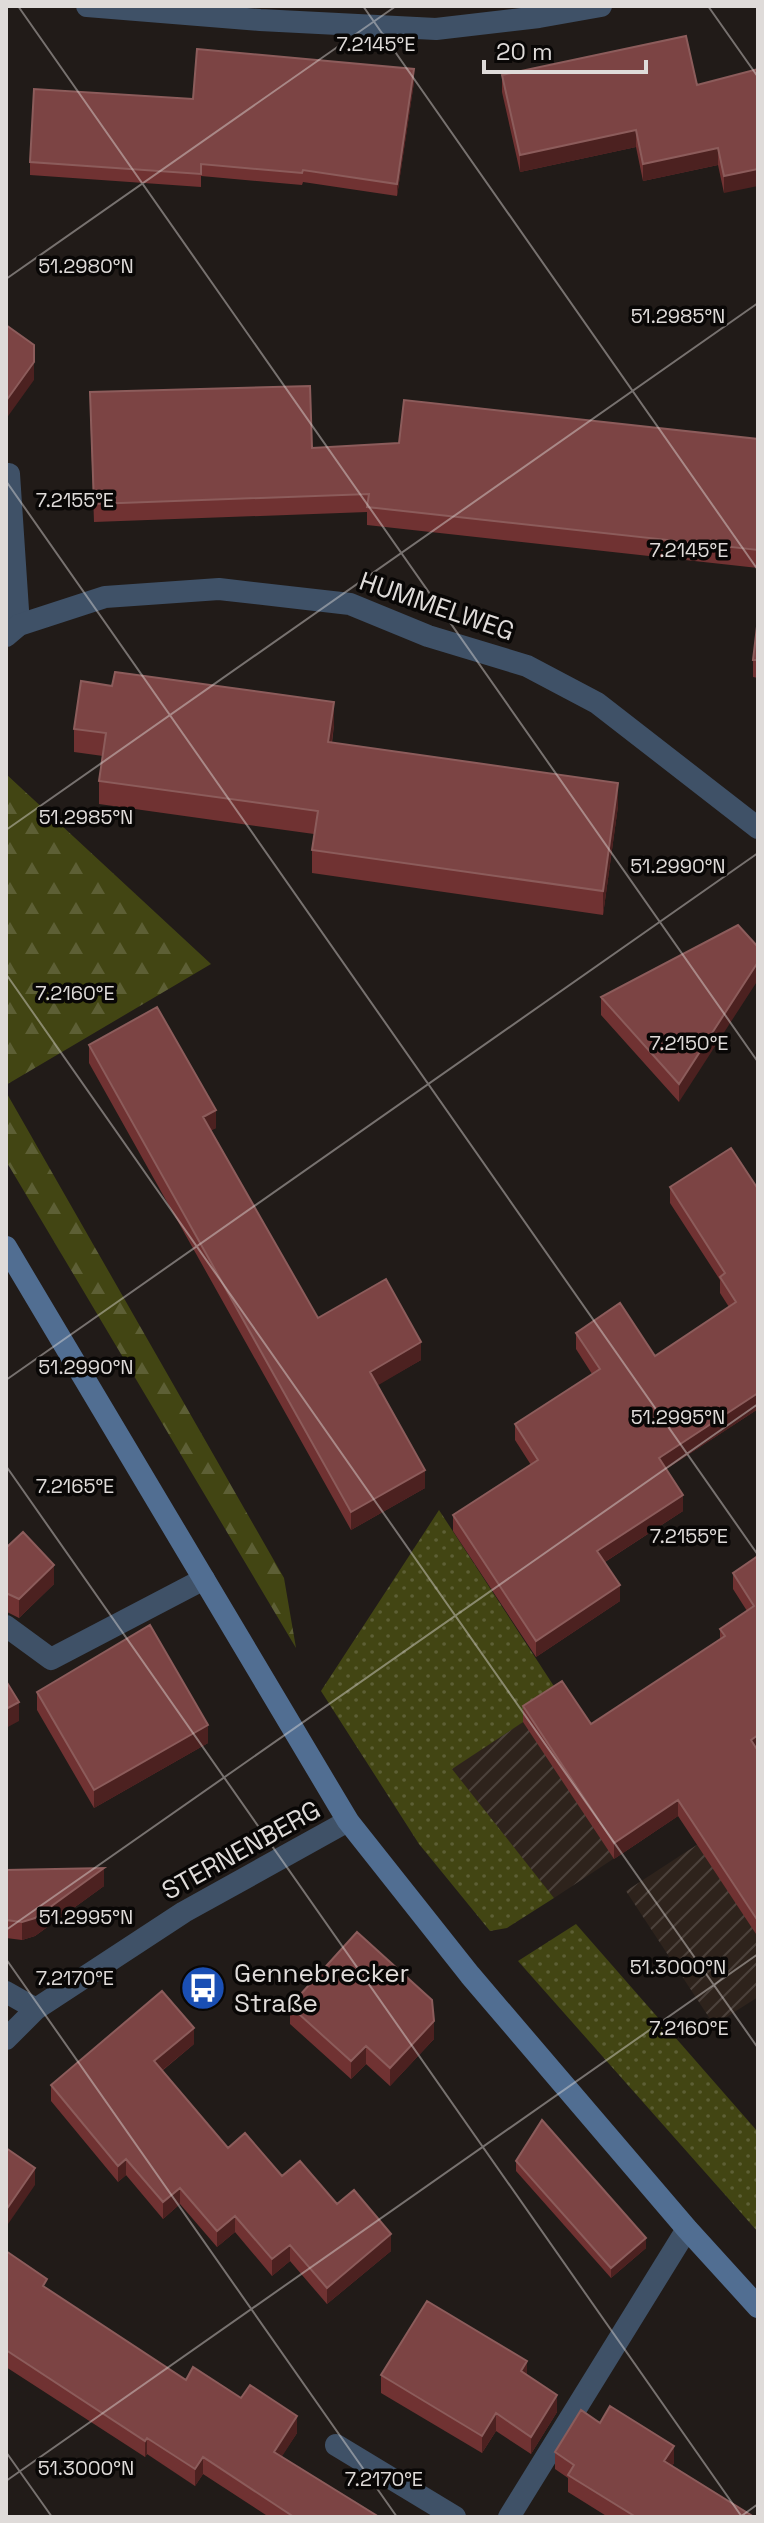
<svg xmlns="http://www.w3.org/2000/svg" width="764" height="2523" viewBox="0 0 764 2523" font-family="'Space Grotesk',sans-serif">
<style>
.industrial{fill:url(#industrial-furrows)}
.green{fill:url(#green-dots)}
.forest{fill:url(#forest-firs)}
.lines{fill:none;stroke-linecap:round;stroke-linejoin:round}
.service{stroke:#3f5167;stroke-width:22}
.minor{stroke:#3f5167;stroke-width:22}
.secondary{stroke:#516e92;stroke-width:22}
.wall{fill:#703232}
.shaded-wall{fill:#4c2120}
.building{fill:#7c4444;stroke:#8c5c5b;stroke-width:2}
.ticks{fill:none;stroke:#dfdbd9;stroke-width:2;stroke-opacity:0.45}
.labels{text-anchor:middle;stroke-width:7;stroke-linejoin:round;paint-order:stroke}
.street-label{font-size:26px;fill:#dfdbd9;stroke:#090706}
.poi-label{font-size:26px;fill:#dfdbd9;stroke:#090706;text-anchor:start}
.ticks-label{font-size:20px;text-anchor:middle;fill:#dfdbd9;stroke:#090706;stroke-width:7;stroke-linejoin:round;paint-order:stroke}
</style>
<defs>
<pattern id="industrial-furrows" width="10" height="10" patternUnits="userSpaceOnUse" patternTransform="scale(2)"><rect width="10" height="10" fill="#2e231c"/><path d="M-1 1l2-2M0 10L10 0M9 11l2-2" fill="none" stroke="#4c423c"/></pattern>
<pattern id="green-dots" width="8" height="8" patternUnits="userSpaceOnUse" patternTransform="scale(2)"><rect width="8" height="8" fill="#424513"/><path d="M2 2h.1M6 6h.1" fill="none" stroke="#5d5f35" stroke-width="1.8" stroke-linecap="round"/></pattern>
<pattern id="forest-firs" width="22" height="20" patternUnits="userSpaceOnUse" patternTransform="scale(2)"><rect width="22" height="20" fill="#424513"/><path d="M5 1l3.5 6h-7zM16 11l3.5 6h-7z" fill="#5d5f35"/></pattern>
</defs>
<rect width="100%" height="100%" fill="#211b18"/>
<path class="industrial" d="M561,1697L651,1834L554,1898L451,1769Z
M758,1805V1997L714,2025L626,1891Z"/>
<path class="green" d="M439,1510L561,1697L452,1769L554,1898L507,1928L490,1931L419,1844L321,1691Z
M576,1924L758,2132V2232L518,1961Z"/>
<path class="forest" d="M6,774L211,964L6,1085Z
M6,1092L284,1578L296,1648L6,1161Z"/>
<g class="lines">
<path class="service" d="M9,474L19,625
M6,1626L51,1659L204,1579"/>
<path class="minor" d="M87,6L260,20L436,29L539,17L601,6
M6,636L19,625L105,597L219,589L350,604L428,636L527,666L597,703L758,828
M6,1992L36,2009
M6,2039L36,2009L184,1912L348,1821
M336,2445L455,2517
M509,2517L687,2229"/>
<path class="secondary" d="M6,1247L348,1821L470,1975L687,2229L758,2307"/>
</g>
<path class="wall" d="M758,69L724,193L718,165L643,181L636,147L520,172L502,92V75L697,85Z
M414,82L397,196L303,182L302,185L201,176V187L30,175V162L193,99Z
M90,410L312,448L758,439V568L367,525V512L94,522Z
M758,618V678L753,677V660Z
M334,725L332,743L618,806L603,915L312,873V850L314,834L99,804V781L103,756L74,752V729Z
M738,925L679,1102L601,1015V997Z
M89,1045L216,1128L211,1130L318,1318L421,1360L377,1385L425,1488L351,1530L89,1063Z
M731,1148L758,1409L666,1469L683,1511L605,1562L620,1601L536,1657L453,1531V1515L531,1465L515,1440V1424L592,1374L576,1349V1333L655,1356L729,1307L720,1293V1280L670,1203V1187Z
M6,1548L54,1584L19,1618L7,1612Z
M758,1556V1937L678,1816L614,1859L523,1722V1706L591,1724L720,1640V1629L747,1611L733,1589V1573Z
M37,1692L208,1743L94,1808L37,1710Z
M6,1870L104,1886L35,1936L22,1940L6,1938Z
M290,2006L434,2039L390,2086L366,2064L351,2079L290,2024Z
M194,2044L162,2071L228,2148L337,2204L391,2251L327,2304L290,2261L272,2276L235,2232L217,2247L180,2204L163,2219L126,2175L118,2182L51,2101V2085Z
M516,2161L646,2248L611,2278L516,2171Z
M6,2251L47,2289L186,2380L241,2398L297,2433L281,2457L379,2517H269L203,2474L195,2486L147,2454L145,2457L6,2367Z
M381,2375L527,2376L557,2412L531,2454L496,2431L482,2453L381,2393Z
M600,2423L674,2463L672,2466L754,2517H608L568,2492V2478L555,2469V2452Z"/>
<path class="shaded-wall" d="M414,69V82L397,196V184Z
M636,130V147L520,172V155Z
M718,148V165L643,181V164Z
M758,169V186L724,193V176Z
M34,362V380L6,419V401Z
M334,702V725L328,765V742Z
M618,783V806L603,915V891Z
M758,962V980L679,1102V1084Z
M216,1110V1128L203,1135V1117Z
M421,1342V1360L370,1390V1372Z
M758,1393V1409L659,1474V1458Z
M425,1470V1488L351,1530V1512Z
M683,1495V1511L597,1567V1551Z
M54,1565V1584L19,1618V1599Z
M620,1585V1601L536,1657V1641Z
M19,1702V1721L6,1728V1709Z
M208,1725V1743L94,1808V1790Z
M758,1735V1751L751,1740Z
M678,1800V1816L614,1859V1843Z
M104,1868V1886L35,1936L22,1940V1922Z
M434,2021V2039L390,2086V2068Z
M194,2028V2044L154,2077V2061Z
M366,2046V2064L351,2079V2061Z
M126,2159V2175L118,2182V2166Z
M35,2168V2185L6,2227V2210Z
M180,2188V2204L163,2219V2202Z
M235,2216V2232L217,2247V2231Z
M391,2234V2251L327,2304V2288Z
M646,2238V2248L611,2278V2268Z
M290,2245V2261L272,2276V2259Z
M527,2361V2378L521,2371Z
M557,2395V2412L531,2454V2437Z
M496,2413V2431L482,2453V2436Z
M297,2416V2433L274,2469V2452Z
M147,2438V2454L145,2457V2441Z
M674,2446V2463L664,2479V2461Z
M203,2457V2474L195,2486V2469Z"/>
<path class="building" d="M686,36L697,85L758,69V169L724,176L718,148L643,164L636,130L520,155L502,75Z
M197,49L414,69L397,184L303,170L302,173L201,164V174L30,162L34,89L193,99Z
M6,325L34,345V362L6,401Z
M310,386L312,448L399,443L404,400L758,439V550L367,507L369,494L94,504L90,392Z
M758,618V660H753Z
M115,672L334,702L328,742L618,783L603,891L312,850L318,811L99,781L106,733L74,729L81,681L112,686Z
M738,925L758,947V962L679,1084L601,997Z
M157,1007L216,1110L203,1117L318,1318L386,1279L421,1342L370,1372L425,1470L351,1512L89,1045Z
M731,1148L758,1189V1393L659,1458L683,1495L597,1551L620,1585L536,1641L453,1515L538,1460L515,1424L600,1369L576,1333L620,1303L655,1356L736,1302L720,1277L725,1273L670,1187Z
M23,1532L54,1565L19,1599L6,1593V1548Z
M758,1556V1735L751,1740L758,1751V1921L678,1800L614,1843L523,1706L562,1681L591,1724L725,1636L720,1629L754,1606L733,1573Z
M150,1625L208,1725L94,1790L37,1692Z
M6,1681L19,1702L6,1709Z
M104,1868L35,1918L22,1922L6,1920V1870Z
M357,1932L432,2000L434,2021L390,2068L366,2046L351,2061L290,2006Z
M162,1991L194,2028L154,2061L228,2148L245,2133L282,2176L300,2161L337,2204L354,2190L391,2234L327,2288L290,2245L272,2259L235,2216L217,2231L180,2188L163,2202L126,2159L118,2166L51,2085Z
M542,2120L646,2238L611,2268L516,2161Z
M6,2148L35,2168L6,2210Z
M6,2251L47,2279L43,2286L186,2380L193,2367L241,2398L250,2385L297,2416L274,2452L379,2517H294L203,2457L195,2469L147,2438L145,2441L6,2350Z
M427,2301L527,2361L521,2371L557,2395L531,2437L496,2413L482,2436L381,2375Z
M610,2406L674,2446L664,2461L754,2517H636L568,2475L574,2465L555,2452L581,2410L600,2423Z"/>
<path class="ticks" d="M18,6L758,1062M363,6L758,570M708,6L758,77M6,279L396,6M6,481L758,1555M6,830L758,303M6,974L758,2048M6,1380L758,853M6,1466L742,2517M6,1930L758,1404M6,1959L397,2517M6,2452L52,2517M6,2481L758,1954M740,2517L758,2504"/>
<defs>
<g id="bus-disc" transform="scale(2.3)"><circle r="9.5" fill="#1a4fb4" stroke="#090706"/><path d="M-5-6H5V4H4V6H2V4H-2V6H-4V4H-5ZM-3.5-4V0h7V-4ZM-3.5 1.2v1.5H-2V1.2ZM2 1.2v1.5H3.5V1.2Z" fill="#fff"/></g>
</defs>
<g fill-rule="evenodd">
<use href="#bus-disc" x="203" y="1988"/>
</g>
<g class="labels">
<g class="street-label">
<text transform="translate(437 606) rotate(19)" y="9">HUMMELWEG</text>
<text transform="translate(241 1850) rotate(-29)" y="9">STERNENBERG</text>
</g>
<g class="poi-label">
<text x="234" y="1982">Gennebrecker<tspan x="234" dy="30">Straße</tspan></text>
</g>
</g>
<g class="ticks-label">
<text x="376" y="51">7.2145°E</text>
<text x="86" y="273">51.2980°N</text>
<text x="678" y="323">51.2985°N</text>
<text x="75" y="507">7.2155°E</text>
<text x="689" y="557">7.2145°E</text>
<text x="86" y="824">51.2985°N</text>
<text x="678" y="873">51.2990°N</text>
<text x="75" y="1000">7.2160°E</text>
<text x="689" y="1050">7.2150°E</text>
<text x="86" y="1374">51.2990°N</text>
<text x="678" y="1424">51.2995°N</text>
<text x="75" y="1493">7.2165°E</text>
<text x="689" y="1543">7.2155°E</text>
<text x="86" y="1924">51.2995°N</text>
<text x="678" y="1974">51.3000°N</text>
<text x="75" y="1985">7.2170°E</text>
<text x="689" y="2035">7.2160°E</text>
<text x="86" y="2475">51.3000°N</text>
<text x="384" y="2486">7.2170°E</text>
</g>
<rect width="764" height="2523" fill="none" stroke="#dfdbd9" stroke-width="16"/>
<path d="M484 60v12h162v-12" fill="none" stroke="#dfdbd9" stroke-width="4"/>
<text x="496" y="60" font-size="24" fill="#dfdbd9" stroke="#090706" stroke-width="6" paint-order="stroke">20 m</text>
</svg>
